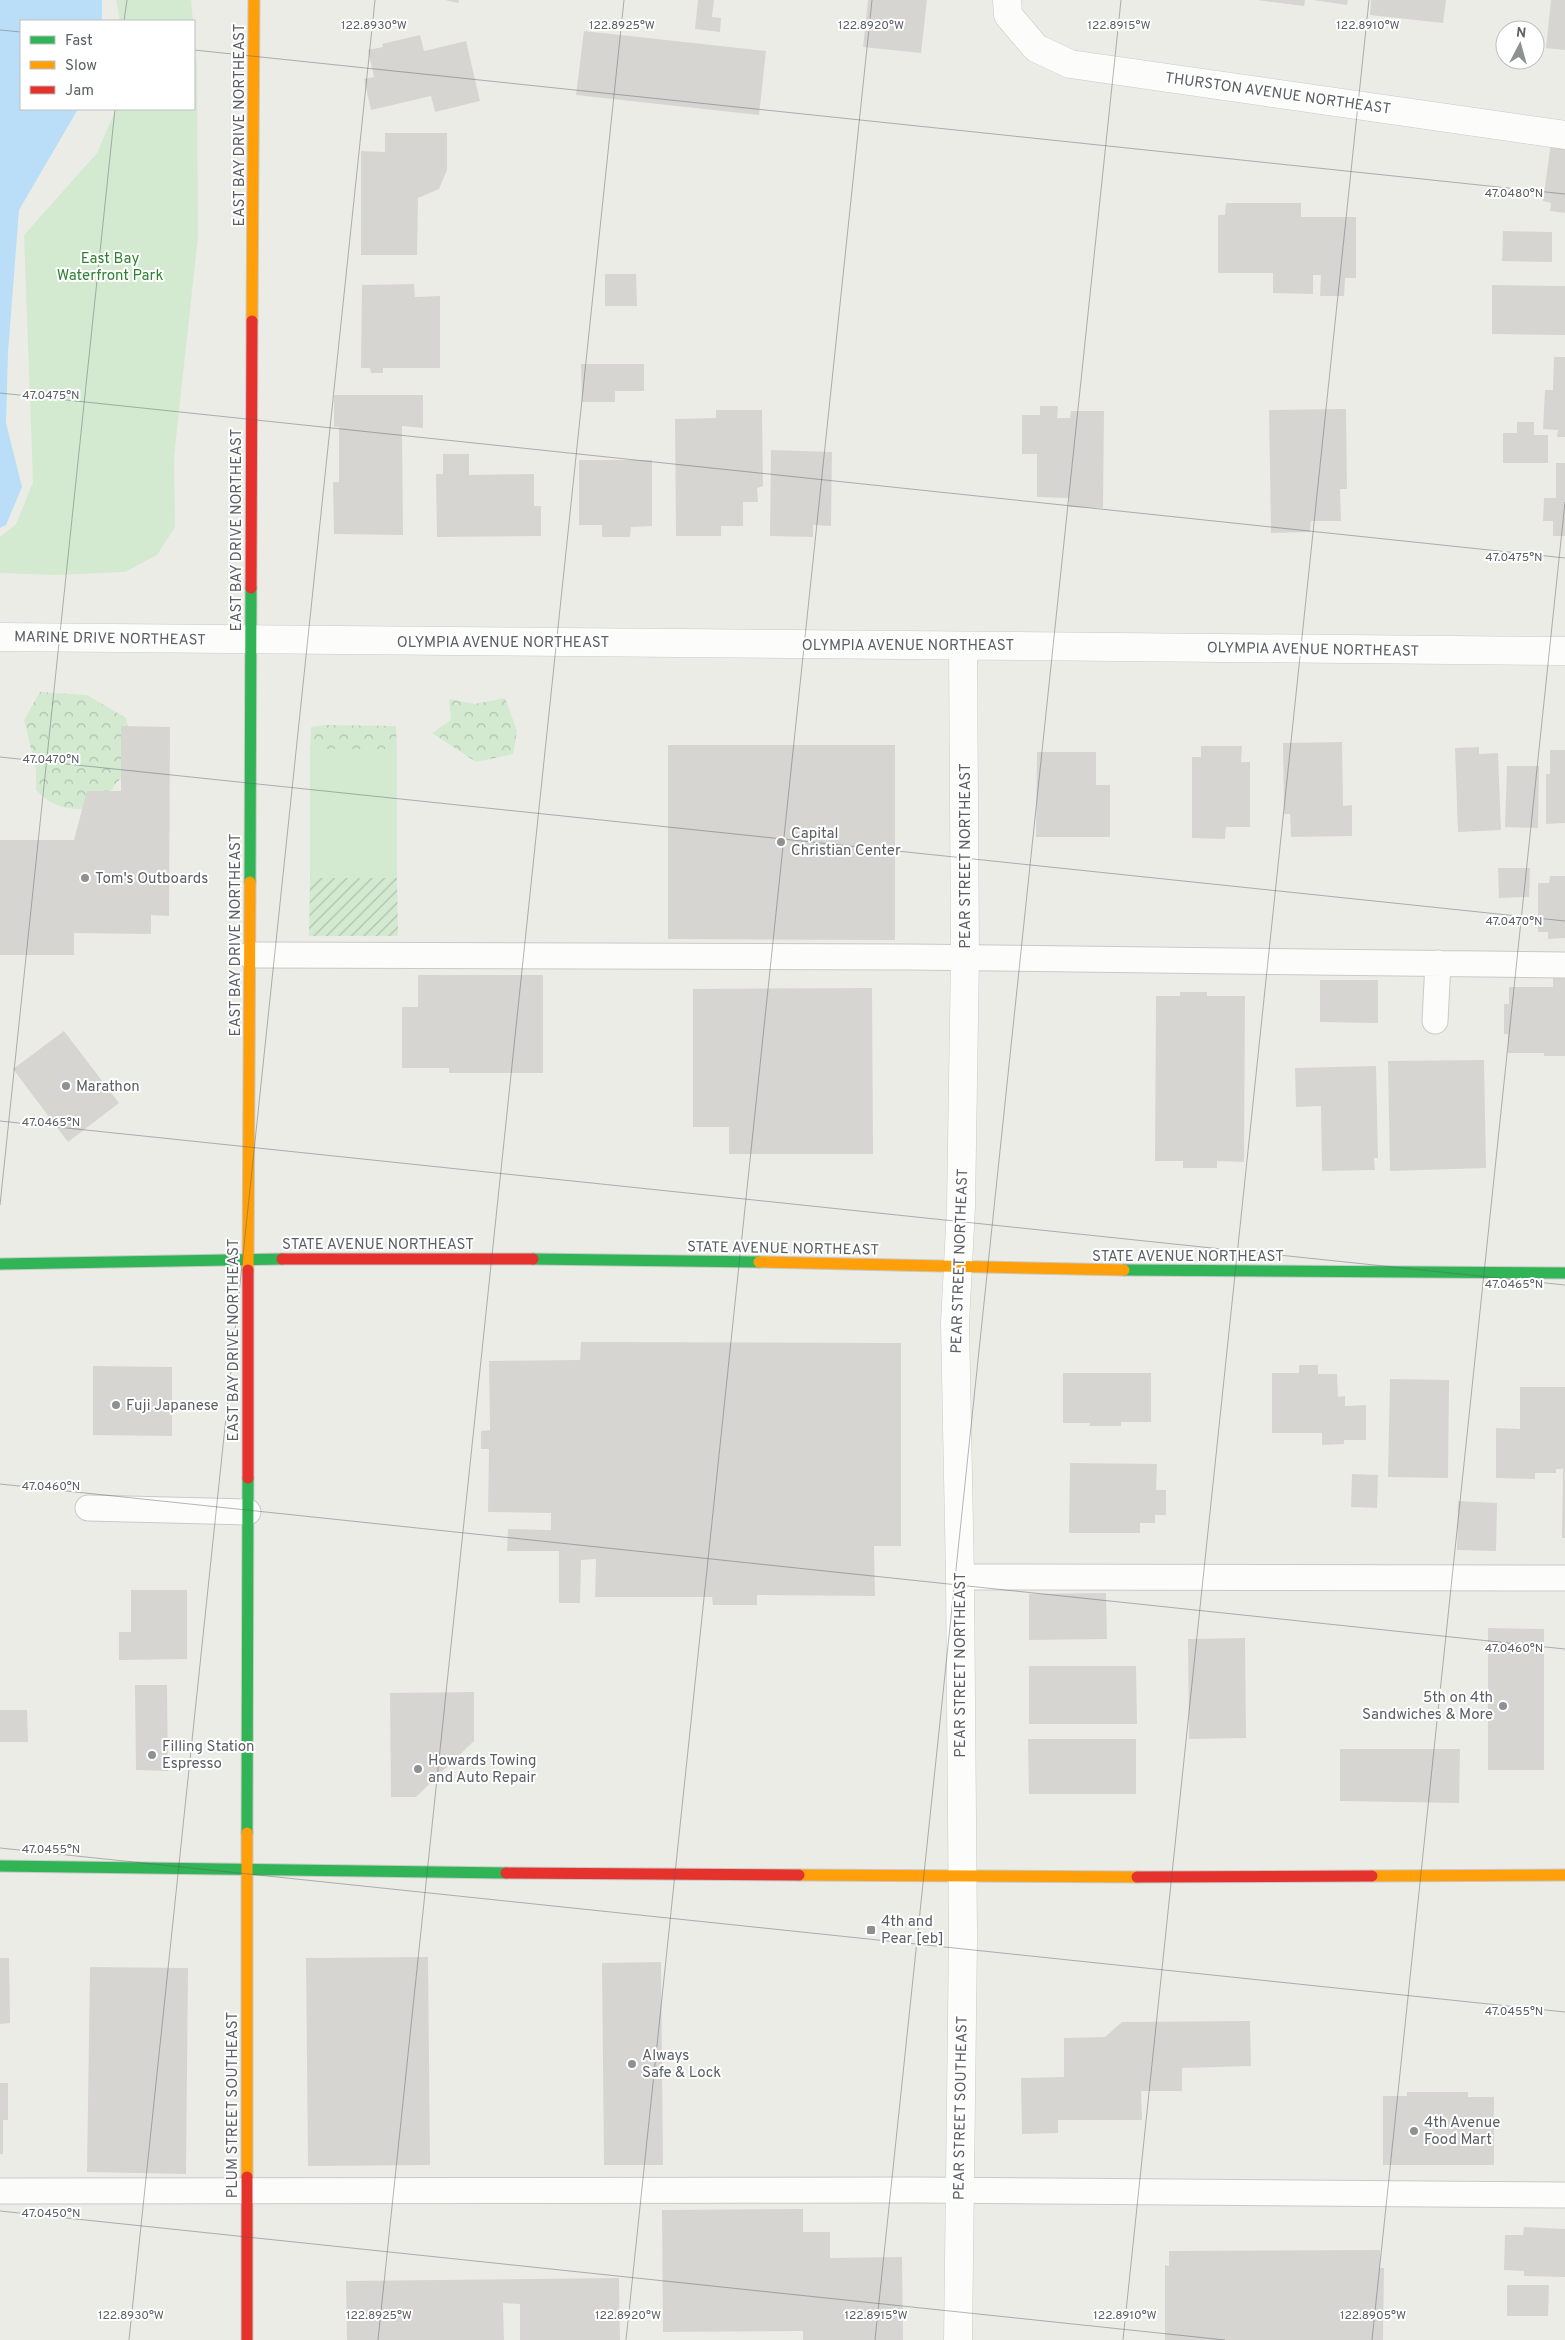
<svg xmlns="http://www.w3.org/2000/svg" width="1565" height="2340" viewBox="0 0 1565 2340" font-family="Overpass,sans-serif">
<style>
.green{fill:#d3ead1}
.forest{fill:url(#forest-crowns)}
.garden{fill:url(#garden-furrows)}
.water{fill:#badef8}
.building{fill:#d6d5d2}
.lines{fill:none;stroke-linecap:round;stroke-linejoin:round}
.lane-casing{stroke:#c9c9c9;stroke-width:27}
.street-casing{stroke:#c9c9c9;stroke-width:29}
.fast-casing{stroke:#c7c9c7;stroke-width:13}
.slow-casing{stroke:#c7c9c7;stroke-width:13}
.jam-casing{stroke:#c7c9c7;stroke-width:13}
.lane{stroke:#fcfcfb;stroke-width:25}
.street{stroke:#fcfcfb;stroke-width:28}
.fast{stroke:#30b455;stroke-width:11}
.slow{stroke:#ff9f0a;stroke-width:11}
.jam{stroke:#e5322d;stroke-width:11}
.ticks{fill:none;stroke:#5c6065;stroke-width:1;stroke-opacity:0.45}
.poi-dot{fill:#8e9192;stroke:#fff;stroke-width:2}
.labels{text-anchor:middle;stroke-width:4;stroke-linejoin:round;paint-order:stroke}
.street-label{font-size:15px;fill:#5c6065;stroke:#fff}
.park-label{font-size:15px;fill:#2f8232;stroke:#fff}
.poi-label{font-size:15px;fill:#5c6065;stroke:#fff;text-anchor:start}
.ticks-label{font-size:12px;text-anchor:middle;fill:#5c6065;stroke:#fff;stroke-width:4;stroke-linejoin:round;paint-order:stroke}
</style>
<defs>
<pattern id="forest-crowns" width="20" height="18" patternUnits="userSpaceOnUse" patternTransform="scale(1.25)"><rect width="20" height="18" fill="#d3ead1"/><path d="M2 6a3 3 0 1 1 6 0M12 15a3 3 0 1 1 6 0" fill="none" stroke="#aec1ad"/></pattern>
<pattern id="garden-furrows" width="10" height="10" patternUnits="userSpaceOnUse" patternTransform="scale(1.25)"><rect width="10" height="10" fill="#d3ead1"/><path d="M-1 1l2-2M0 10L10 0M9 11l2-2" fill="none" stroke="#aec1ad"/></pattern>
</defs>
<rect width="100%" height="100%" fill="#ecece7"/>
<path class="green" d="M116,0H191L193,21H120Z
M194,31L197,67L198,237L174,457L175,527L157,555L125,572L56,575L0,573V537L16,524L33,482L24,235L97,153L116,109H194Z
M310,749H397V878H310Z"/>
<path class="forest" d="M40,692L87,695L126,718L136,765L116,783L101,808C73,810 56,811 36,790V769L24,720Z
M505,698L517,731L513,754L476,762L432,733L451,720L449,699L475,704Z
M325,725L396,726L397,749H310L311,727Z"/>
<path class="garden" d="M310,878H397L398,936H309Z"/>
<path class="water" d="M0,0H102V21H21V109H78L19,210L8,353L6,423L22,487L6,525L0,528Z"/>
<path class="building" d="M445,0H459L458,3Z
M698,0H714L712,17L721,18L720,32L695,29Z
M868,0H927L921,53L863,47Z
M1257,0H1305L1304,6Z
M1313,0H1348L1347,5Z
M1371,0H1446L1443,23L1370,15Z
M1551,0H1565V50L1546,48Z
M584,31L766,51L759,115L576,95Z
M420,35L424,51L466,41L480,101L435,112L431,96L371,110L364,79L374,77L368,50L383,47L382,44Z
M385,133H447V170L439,189L418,198L417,255H361V151L385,152Z
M1551,143L1565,144V213L1550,211L1551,203L1543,201Z
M1226,203H1301V217H1356V278H1345L1344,296H1320L1321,275H1313V294L1273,293V273H1218V215H1225Z
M1503,231L1552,232V262L1502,261Z
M605,274H636L637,306H605Z
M414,284L415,297L440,296V368H383V373H371L370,368H361L362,285Z
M1492,285L1565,286V335L1492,334Z
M1554,357H1565V437H1557L1558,430L1543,429L1545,390H1553Z
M581,364H644V391H615V402H582Z
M334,395H423V428L402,426L403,535L334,534L333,482H339V427H334Z
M1040,406H1058L1057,418H1070L1071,411H1104L1103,508L1069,507V498L1037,497V454H1022V415H1040Z
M1346,409L1347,489H1340L1341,521H1311L1310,532L1271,533L1269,410Z
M716,410H762L763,486L757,488L758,502H743V526H721V536H676L675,419L716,418Z
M1517,422H1534V435H1548V463H1503V433H1517Z
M771,450L832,452L831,526L813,525V537L770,536Z
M443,454H469V475L534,474V506H541V536L437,537L436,474H443Z
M579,460H652V526L631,527L630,537H602V525H579Z
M1556,463H1565V536H1553V521H1543L1544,498H1556Z
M121,726L170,727L169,916L151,915V934L74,933V955H0V840H74L87,791H121Z
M1342,742L1343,806L1352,805V836L1291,837L1290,814H1284L1283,743Z
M668,745H895V940L668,939Z
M1201,746H1242L1241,762H1250V827H1226L1225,839L1192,838V757H1201Z
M1479,747V754L1498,753L1501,830L1458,832L1455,748Z
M1550,750H1565V823L1546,824V774H1550Z
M1037,752H1096V785H1110V837H1036Z
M1507,766H1539L1538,828L1505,827Z
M1498,868H1530L1529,897L1499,898Z
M1550,876H1565V938L1548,939V932H1538V883H1549Z
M418,975H543V1073H449V1068H402V1007H418Z
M1553,978H1565V1056H1544V1053H1508V1034H1504V1004H1509V987H1553Z
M1320,980H1378V1023L1320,1022Z
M872,988L873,1154H729V1127H693V989Z
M1180,992H1207V996H1245L1244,1162L1217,1161V1168H1183V1161H1155L1156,996H1180Z
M64,1031L119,1103L68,1142L13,1069Z
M1484,1060L1486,1168L1390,1171L1388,1061Z
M1376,1066L1378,1158H1374L1375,1170L1322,1171L1321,1106L1296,1107L1295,1068Z
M581,1342L901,1343V1546H874L875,1596L757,1595V1605H713L712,1597H595L596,1559L581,1560L580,1603H559V1551H507L508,1529L551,1530V1513L488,1512L489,1449H481V1431L490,1430L489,1361L580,1360Z
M1299,1365H1318V1374H1337L1338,1397L1345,1396V1406L1366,1405V1440H1344V1444L1322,1445V1433H1272V1373H1299Z
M93,1366L172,1367V1436L93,1435Z
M1063,1373H1151V1422H1121V1426H1089L1090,1423H1063Z
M1390,1379L1449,1380L1448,1478L1388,1477Z
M1520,1387H1565V1538H1562L1563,1469H1556V1473H1535V1479L1496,1478V1428L1520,1429Z
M1070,1463L1157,1464L1156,1490H1166V1515H1155V1523H1140V1533H1069Z
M1352,1474L1378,1475L1377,1508L1351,1507Z
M1458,1501L1497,1503L1496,1551L1457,1550Z
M131,1590H187V1659L119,1660V1632H131Z
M1106,1593L1107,1639L1029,1640V1594Z
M1488,1628L1544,1629V1770H1488Z
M1245,1638L1246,1738L1189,1739L1188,1639Z
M1029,1666H1136L1137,1724H1029Z
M135,1685H167L168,1771L136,1770Z
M474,1692V1741L416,1797H391L390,1693Z
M0,1710H27L28,1742H0Z
M1028,1739H1136V1794H1029Z
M1340,1749H1460L1459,1803L1340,1801Z
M428,1957L430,2165L308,2166L306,1958Z
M0,1958H9L10,2023L0,2024Z
M661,1962L663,2165H604L602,1963Z
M90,1967L188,1968L186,2174L87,2172Z
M1250,2021L1251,2066L1182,2068V2091H1141L1142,2120H1058V2133L1022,2134L1021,2078L1064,2077V2038L1105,2037L1122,2022Z
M0,2083H8V2120H3V2154H0Z
M1407,2092H1468V2097H1494V2165H1383V2096H1407Z
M803,2209V2232H830V2258L902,2257L903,2340H803V2331L663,2332L662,2210Z
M1524,2227L1565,2229V2277L1524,2276V2271L1504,2270L1505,2235H1523Z
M1380,2250V2268H1384L1383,2340H1165V2265L1169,2266V2251Z
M619,2278L620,2340H520V2304L503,2303L504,2340H347L346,2281Z
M1507,2285H1549L1548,2316H1507Z"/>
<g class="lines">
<g class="lane-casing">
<path id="lane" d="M249,955L910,957L1565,965
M1435,1021L1438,963
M88,1508L248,1512
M960,1577L1565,1578
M0,2191L916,2190L1565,2195"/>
</g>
<g class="street-casing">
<path id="street" d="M1007,0L1008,15L1036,48L1070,64L1565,135
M0,637L1565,651
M958,2340L963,1938L960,1577L955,1323L961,1207L965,957L963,646"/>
</g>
<g class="fast-casing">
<path id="fast" d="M250,882L251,588
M533,1259L759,1262
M0,1264L282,1259
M1124,1270L1565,1273
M247,1833L248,1478
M0,1866L506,1873"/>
</g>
<g class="slow-casing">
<path id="slow" d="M252,321L254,0
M759,1262L1124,1270
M248,1270L250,882
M799,1875L1137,1877
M1372,1876L1565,1875
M247,2177V1833"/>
</g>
<g class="jam-casing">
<path id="jam" d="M251,588L252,321
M282,1259H533
M248,1478V1270
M506,1873L799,1875
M1137,1877L1372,1876
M247,2340V2177"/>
</g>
<use href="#lane" class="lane"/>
<use href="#street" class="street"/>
<use href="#fast" class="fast"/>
<use href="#slow" class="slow"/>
<use href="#jam" class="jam"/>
</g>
<path class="ticks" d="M124,21L127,0M0,30L21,32M194,50L1565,194M0,393L1565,558M0,757L1565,921M0,1121L1565,1285M0,1205L115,109M0,1484L1565,1649M0,1848L1565,2012M0,2211L1225,2340M129,2340L375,0M378,2340L624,0M626,2340L872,0M875,2340L1121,0M1123,2340L1369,0M1372,2340L1565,502"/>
<g class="poi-dot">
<circle cx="781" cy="842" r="5"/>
<circle cx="85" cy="878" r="5"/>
<circle cx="66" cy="1086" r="5"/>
<circle cx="116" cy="1405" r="5"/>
<circle cx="1503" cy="1706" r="5"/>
<circle cx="152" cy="1755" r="5"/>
<circle cx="418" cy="1769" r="5"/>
<rect x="866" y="1925" width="10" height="10" rx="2.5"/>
<circle cx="632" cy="2064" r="5"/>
<circle cx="1414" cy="2131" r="5"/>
</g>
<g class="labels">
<g class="street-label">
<text transform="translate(1278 93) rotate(8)" y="5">THURSTON AVENUE NORTHEAST</text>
<text transform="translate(239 125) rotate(-90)" y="5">EAST BAY DRIVE NORTHEAST</text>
<text transform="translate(236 530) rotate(-90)" y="5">EAST BAY DRIVE NORTHEAST</text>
<text transform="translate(110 638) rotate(1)" y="5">MARINE DRIVE NORTHEAST</text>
<text x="503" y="647">OLYMPIA AVENUE NORTHEAST</text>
<text x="908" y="650">OLYMPIA AVENUE NORTHEAST</text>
<text transform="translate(1313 649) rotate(1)" y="5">OLYMPIA AVENUE NORTHEAST</text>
<text transform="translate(965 856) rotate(-90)" y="5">PEAR STREET NORTHEAST</text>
<text transform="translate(235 935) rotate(-90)" y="5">EAST BAY DRIVE NORTHEAST</text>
<text x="378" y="1249">STATE AVENUE NORTHEAST</text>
<text transform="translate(783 1248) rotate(1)" y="5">STATE AVENUE NORTHEAST</text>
<text x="1188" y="1261">STATE AVENUE NORTHEAST</text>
<text transform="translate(959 1261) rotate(-88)" y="5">PEAR STREET NORTHEAST</text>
<text transform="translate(233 1340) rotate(-90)" y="5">EAST BAY DRIVE NORTHEAST</text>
<text transform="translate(960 1665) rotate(-90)" y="5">PEAR STREET NORTHEAST</text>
<text transform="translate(232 2105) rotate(-90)" y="5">PLUM STREET SOUTHEAST</text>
<text transform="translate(960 2108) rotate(-89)" y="5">PEAR STREET SOUTHEAST</text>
</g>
<g class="park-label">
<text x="110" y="263">East Bay<tspan x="110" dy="17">Waterfront Park</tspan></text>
</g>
<g class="poi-label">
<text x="791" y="838">Capital<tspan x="791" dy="17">Christian Center</tspan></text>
<text x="95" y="883">Tom's Outboards</text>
<text x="76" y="1091">Marathon</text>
<text x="126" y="1410">Fuji Japanese</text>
<text x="1493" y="1702" text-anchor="end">5th on 4th<tspan x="1493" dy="17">Sandwiches &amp; More</tspan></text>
<text x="162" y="1751">Filling Station<tspan x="162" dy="17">Espresso</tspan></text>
<text x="428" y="1765">Howards Towing<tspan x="428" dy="17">and Auto Repair</tspan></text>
<text x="881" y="1926">4th and<tspan x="881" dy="17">Pear [eb]</tspan></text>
<text x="642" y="2060">Always<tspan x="642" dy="17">Safe &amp; Lock</tspan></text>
<text x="1424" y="2127">4th Avenue<tspan x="1424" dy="17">Food Mart</tspan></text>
</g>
</g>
<g class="ticks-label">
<text x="374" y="29">122.8930°W</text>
<text x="622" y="29">122.8925°W</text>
<text x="871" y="29">122.8920°W</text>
<text x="1119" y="29">122.8915°W</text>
<text x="1368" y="29">122.8910°W</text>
<text x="1514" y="197">47.0480°N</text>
<text x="51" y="399">47.0475°N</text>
<text x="1514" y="561">47.0475°N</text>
<text x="51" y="763">47.0470°N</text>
<text x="1514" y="925">47.0470°N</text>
<text x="51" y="1126">47.0465°N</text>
<text x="1514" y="1288">47.0465°N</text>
<text x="51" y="1490">47.0460°N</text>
<text x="1514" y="1652">47.0460°N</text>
<text x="51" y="1853">47.0455°N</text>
<text x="1514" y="2015">47.0455°N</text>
<text x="51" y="2217">47.0450°N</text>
<text x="131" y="2319">122.8930°W</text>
<text x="379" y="2319">122.8925°W</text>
<text x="628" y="2319">122.8920°W</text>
<text x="876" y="2319">122.8915°W</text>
<text x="1125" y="2319">122.8910°W</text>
<text x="1373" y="2319">122.8905°W</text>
</g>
<rect x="20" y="20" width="175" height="90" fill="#ffffff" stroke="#bebfc1"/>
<rect x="30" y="36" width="25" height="8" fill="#30b455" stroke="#bebfc1"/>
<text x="65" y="45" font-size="15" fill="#5c6065">Fast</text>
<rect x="30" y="61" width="25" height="8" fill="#ff9f0a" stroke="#bebfc1"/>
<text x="65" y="70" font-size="15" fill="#5c6065">Slow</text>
<rect x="30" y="86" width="25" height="8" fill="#e5322d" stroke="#bebfc1"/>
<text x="65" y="95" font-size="15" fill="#5c6065">Jam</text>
<g transform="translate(1520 45) rotate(6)"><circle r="24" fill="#ffffff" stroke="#bebfc1"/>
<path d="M0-4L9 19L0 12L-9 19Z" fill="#8e9192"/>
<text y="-8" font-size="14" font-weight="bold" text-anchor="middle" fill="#5c6065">N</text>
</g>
</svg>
